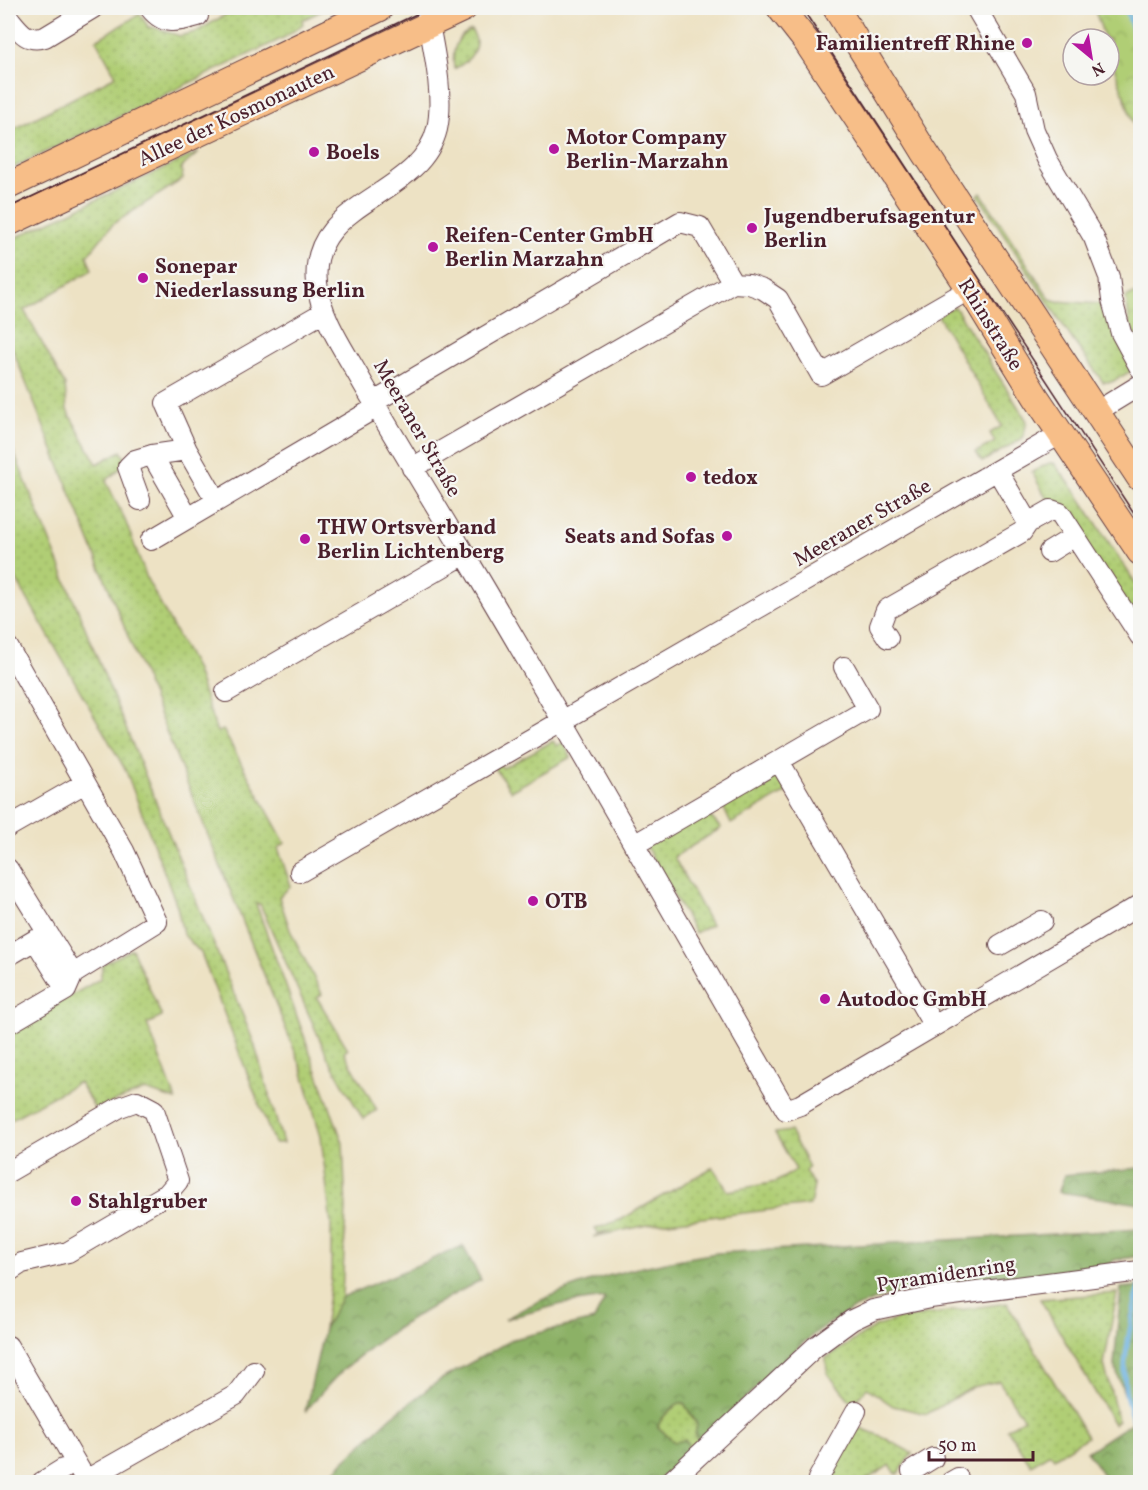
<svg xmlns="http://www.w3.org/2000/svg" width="1148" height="1490" viewBox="0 0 1148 1490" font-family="Vollkorn,serif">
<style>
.grass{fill:url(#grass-dots);stroke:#7d7650;stroke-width:1.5}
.forest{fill:url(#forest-crowns);stroke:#6b6848;stroke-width:1.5}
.park{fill:url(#park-crowns);stroke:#7d7650;stroke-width:1.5}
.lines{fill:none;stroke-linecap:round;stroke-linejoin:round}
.stream{stroke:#6bb1e2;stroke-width:4.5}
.minor-casing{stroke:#623c42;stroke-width:22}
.major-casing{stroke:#623c42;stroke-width:28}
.minor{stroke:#fff;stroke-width:20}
.major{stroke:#f7be88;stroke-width:26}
.tram{stroke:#4a1f2b;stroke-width:1.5}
.poi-dot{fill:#b5179e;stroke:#f6f6f2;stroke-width:2}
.labels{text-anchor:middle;stroke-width:4.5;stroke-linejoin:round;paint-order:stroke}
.poi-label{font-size:21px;font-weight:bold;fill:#4a1f2b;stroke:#f6f6f2;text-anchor:start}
.street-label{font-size:21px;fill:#4a1f2b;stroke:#f6f6f2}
</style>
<defs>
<pattern id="grass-dots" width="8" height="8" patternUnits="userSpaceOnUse" patternTransform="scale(1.5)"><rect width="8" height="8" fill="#b0ce75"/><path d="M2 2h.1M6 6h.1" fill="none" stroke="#99b065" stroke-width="1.8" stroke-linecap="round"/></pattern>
<pattern id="forest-crowns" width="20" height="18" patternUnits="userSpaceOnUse" patternTransform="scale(1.5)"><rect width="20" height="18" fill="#8cb166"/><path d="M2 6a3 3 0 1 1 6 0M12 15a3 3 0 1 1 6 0" fill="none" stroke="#748f54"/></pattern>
<pattern id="park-crowns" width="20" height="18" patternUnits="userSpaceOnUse" patternTransform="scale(1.5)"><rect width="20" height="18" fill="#b0ce75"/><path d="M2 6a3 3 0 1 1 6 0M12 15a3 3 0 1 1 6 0" fill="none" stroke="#99b065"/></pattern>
</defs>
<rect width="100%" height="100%" fill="#f6f6f2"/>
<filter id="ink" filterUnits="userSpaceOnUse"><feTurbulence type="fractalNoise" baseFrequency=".0167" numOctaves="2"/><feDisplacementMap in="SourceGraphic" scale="12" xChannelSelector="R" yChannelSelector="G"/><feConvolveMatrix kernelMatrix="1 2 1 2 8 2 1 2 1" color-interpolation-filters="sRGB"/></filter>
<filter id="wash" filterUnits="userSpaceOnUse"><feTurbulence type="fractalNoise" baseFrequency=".008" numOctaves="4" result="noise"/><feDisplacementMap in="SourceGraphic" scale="24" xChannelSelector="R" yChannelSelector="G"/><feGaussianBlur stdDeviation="1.35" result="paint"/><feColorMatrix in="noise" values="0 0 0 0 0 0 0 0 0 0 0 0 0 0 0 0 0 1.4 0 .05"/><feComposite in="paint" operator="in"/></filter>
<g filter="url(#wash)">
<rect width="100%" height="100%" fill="#ede2c4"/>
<path class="grass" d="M237,8H328L302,20L303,24L285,37L8,170V132L116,76L96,40L140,14L149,28L152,27L180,36L196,32Z
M471,30C484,46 469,62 454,69C452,53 454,37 471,30Z
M199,152L181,168L183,179L113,224L87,256L92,270L24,310L65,385L67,410L97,464L121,451L127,462L106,481L125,520L148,581L195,668L217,732L223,730L285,843L278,848L291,886L279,897L290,930L322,994L317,998L348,1049L344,1052L377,1110L363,1119L328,1058L260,904H256L343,1143L346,1209L342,1297L324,1329L331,1279V1225L321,1137L302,1069L8,338V241Z
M981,193L1050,299L1057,301L1100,304L1105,306L1133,370L1112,382H1103L1072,339L978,195Z
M955,307L1027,421L1023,438L982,462L976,452L995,442L990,433L1002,426L937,314Z
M8,438L254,1043L283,1143H274L201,953L183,934L177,906L126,771L8,565Z
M1049,463H1054L1076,492L1140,590V625L1049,503L1032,472Z
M553,741L557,746L563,742L571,757L511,791L493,765L498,763L503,768Z
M777,770L788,791L731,824L721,802Z
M705,811L721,828L674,857L711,925L695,933L646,846Z
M132,949L162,1017L147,1024L176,1100L145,1090L95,1109L79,1082L8,1121V1032L100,979L103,964Z
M790,1131L809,1167L805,1171L814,1186L810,1205L652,1224L593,1237L613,1229L598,1233L595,1229L622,1219L713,1167L728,1191L776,1182L796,1170L775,1133Z
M1117,1293L1104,1364L1118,1420L1114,1424L1040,1299Z
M1007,1303L1087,1437L1054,1458L1050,1453L1031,1465L1007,1429L1024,1419L999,1381L973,1387L927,1414L893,1406L867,1388L853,1404L827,1373L826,1358L875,1327L898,1319Z
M684,1403L697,1425L699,1443L691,1450L685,1441L674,1442L658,1427C660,1418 674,1404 684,1403Z
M860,1428L881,1436L912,1453L897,1475L890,1465L863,1482H829L827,1477L847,1437Z"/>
<path class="forest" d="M1140,1168V1204L1059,1192L1064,1175Z
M1140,1229V1256L1114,1260L1107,1268L943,1285L890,1295L856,1307L822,1328L804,1342L699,1443L695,1435L697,1424L684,1403C674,1404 660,1418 658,1427L674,1442L685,1440L691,1450L656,1482H324L343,1462L392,1416L440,1380L513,1339L594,1320L605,1298L562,1304L505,1319C520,1311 535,1302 551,1296C604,1273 661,1262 717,1253Z
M463,1246L481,1280C431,1306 384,1333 342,1371C329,1383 317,1398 305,1412L324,1329L342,1297Z
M1140,1286V1482H1108L1087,1452L1134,1421L1114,1365L1121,1288Z"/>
<path class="park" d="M1094,8H1140V143L1109,52V39H1105Z
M1140,291V344L1130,326L1126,298Z"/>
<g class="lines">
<path class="stream" d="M1126,8L1140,52
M1140,1282C1130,1331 1111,1387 1140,1432"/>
</g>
</g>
<g filter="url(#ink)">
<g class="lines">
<g class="minor-casing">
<path id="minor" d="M150,8C164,26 177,22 198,16
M426,8C432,43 445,93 437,129C420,199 308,200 317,283C321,319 345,351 362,382C395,439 430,496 464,553C574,737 679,924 786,1110L800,1105L1140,905
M976,8L1026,93L1034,130L1047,159L1094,238L1109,277L1112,300L1121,333L1140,368
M8,17C19,30 26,43 45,37L93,8
M374,402L680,222L700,227L733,283
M1096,412L1140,385
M412,468L733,283L749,284L763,289L778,299L821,375L970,289
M210,490L187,450L166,403L324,312
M140,500L128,467L135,460L152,455
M183,509L152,455L187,450
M1028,523L1051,510L1060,513L1140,636
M151,540L377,407
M1049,552L1075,536
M888,638L880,626L886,610L1022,532L1028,523L998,472
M8,647L124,851L157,922L73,974L66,990L8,1024
M226,692L465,554
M779,761L934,1026
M8,827L85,783
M634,845L868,709L844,667
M8,869L73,974
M300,872L1062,433
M1000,945L1042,921
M8,956L35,940L66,990
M8,1172L120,1107L137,1101L154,1110L178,1181L167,1194L68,1252L22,1263L8,1272
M8,1346L87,1482
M912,1471L933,1458
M86,1480L236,1395L254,1371
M42,1482L63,1469
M670,1482L815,1347L852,1320L873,1310L930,1298L1140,1271
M820,1482L818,1479L856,1411
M951,1482L958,1478"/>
</g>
<g class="major-casing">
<path id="major" d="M780,8L806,41L970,289L1036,397L1140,552
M836,8L924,151L1140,478
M8,186L380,8
M8,223L464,8"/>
</g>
<use href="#minor" class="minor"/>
<use href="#major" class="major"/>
<path class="tram" d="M802,8L1140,523
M8,208L429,8"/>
</g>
</g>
<g class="poi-dot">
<circle cx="1027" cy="43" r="6"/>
<circle cx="554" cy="149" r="6"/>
<circle cx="314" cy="152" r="6"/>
<circle cx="752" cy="228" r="6"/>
<circle cx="433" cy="247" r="6"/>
<circle cx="143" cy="278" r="6"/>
<circle cx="691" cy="477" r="6"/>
<circle cx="727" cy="536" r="6"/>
<circle cx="305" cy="539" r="6"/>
<circle cx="533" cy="901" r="6"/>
<circle cx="825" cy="999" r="6"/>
<circle cx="76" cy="1201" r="6"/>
</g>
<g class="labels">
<g class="poi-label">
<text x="1015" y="50" text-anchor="end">Familientreff Rhine</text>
<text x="566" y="144">Motor Company<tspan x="566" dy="24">Berlin-Marzahn</tspan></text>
<text x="326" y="159">Boels</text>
<text x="764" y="223">Jugendberufsagentur<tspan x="764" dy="24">Berlin</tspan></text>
<text x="445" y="242">Reifen-Center GmbH<tspan x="445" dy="24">Berlin Marzahn</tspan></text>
<text x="155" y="273">Sonepar<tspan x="155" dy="24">Niederlassung Berlin</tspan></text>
<text x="703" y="484">tedox</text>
<text x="317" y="534">THW Ortsverband<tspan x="317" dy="24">Berlin Lichtenberg</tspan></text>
<text x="715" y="543" text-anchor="end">Seats and Sofas</text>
<text x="545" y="908">OTB</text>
<text x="837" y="1006">Autodoc GmbH</text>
<text x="88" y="1208">Stahlgruber</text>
</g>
<g class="street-label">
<text transform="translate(236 115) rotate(-25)" y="7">Allee der Kosmonauten</text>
<text transform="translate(991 324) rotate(58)" y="7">Rhinstraße</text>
<text transform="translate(418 428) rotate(60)" y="7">Meeraner Straße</text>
<text transform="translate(862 522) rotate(-30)" y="7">Meeraner Straße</text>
<text transform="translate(946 1274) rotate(-9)" y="7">Pyramidenring</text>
</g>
</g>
<rect width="1148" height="1490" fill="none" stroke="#f6f6f2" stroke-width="30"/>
<g transform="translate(1091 57) rotate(150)"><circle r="28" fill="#f6f6f2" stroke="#b1a0a2" stroke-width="1.5"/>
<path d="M0-4.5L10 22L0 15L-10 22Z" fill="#b5179e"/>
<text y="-9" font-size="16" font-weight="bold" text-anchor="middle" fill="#4a1f2b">N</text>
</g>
<path d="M929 1451v9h104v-9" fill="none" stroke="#4a1f2b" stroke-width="3"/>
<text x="938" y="1451" font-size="18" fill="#4a1f2b" stroke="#f6f6f2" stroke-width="4.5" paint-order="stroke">50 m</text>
</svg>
